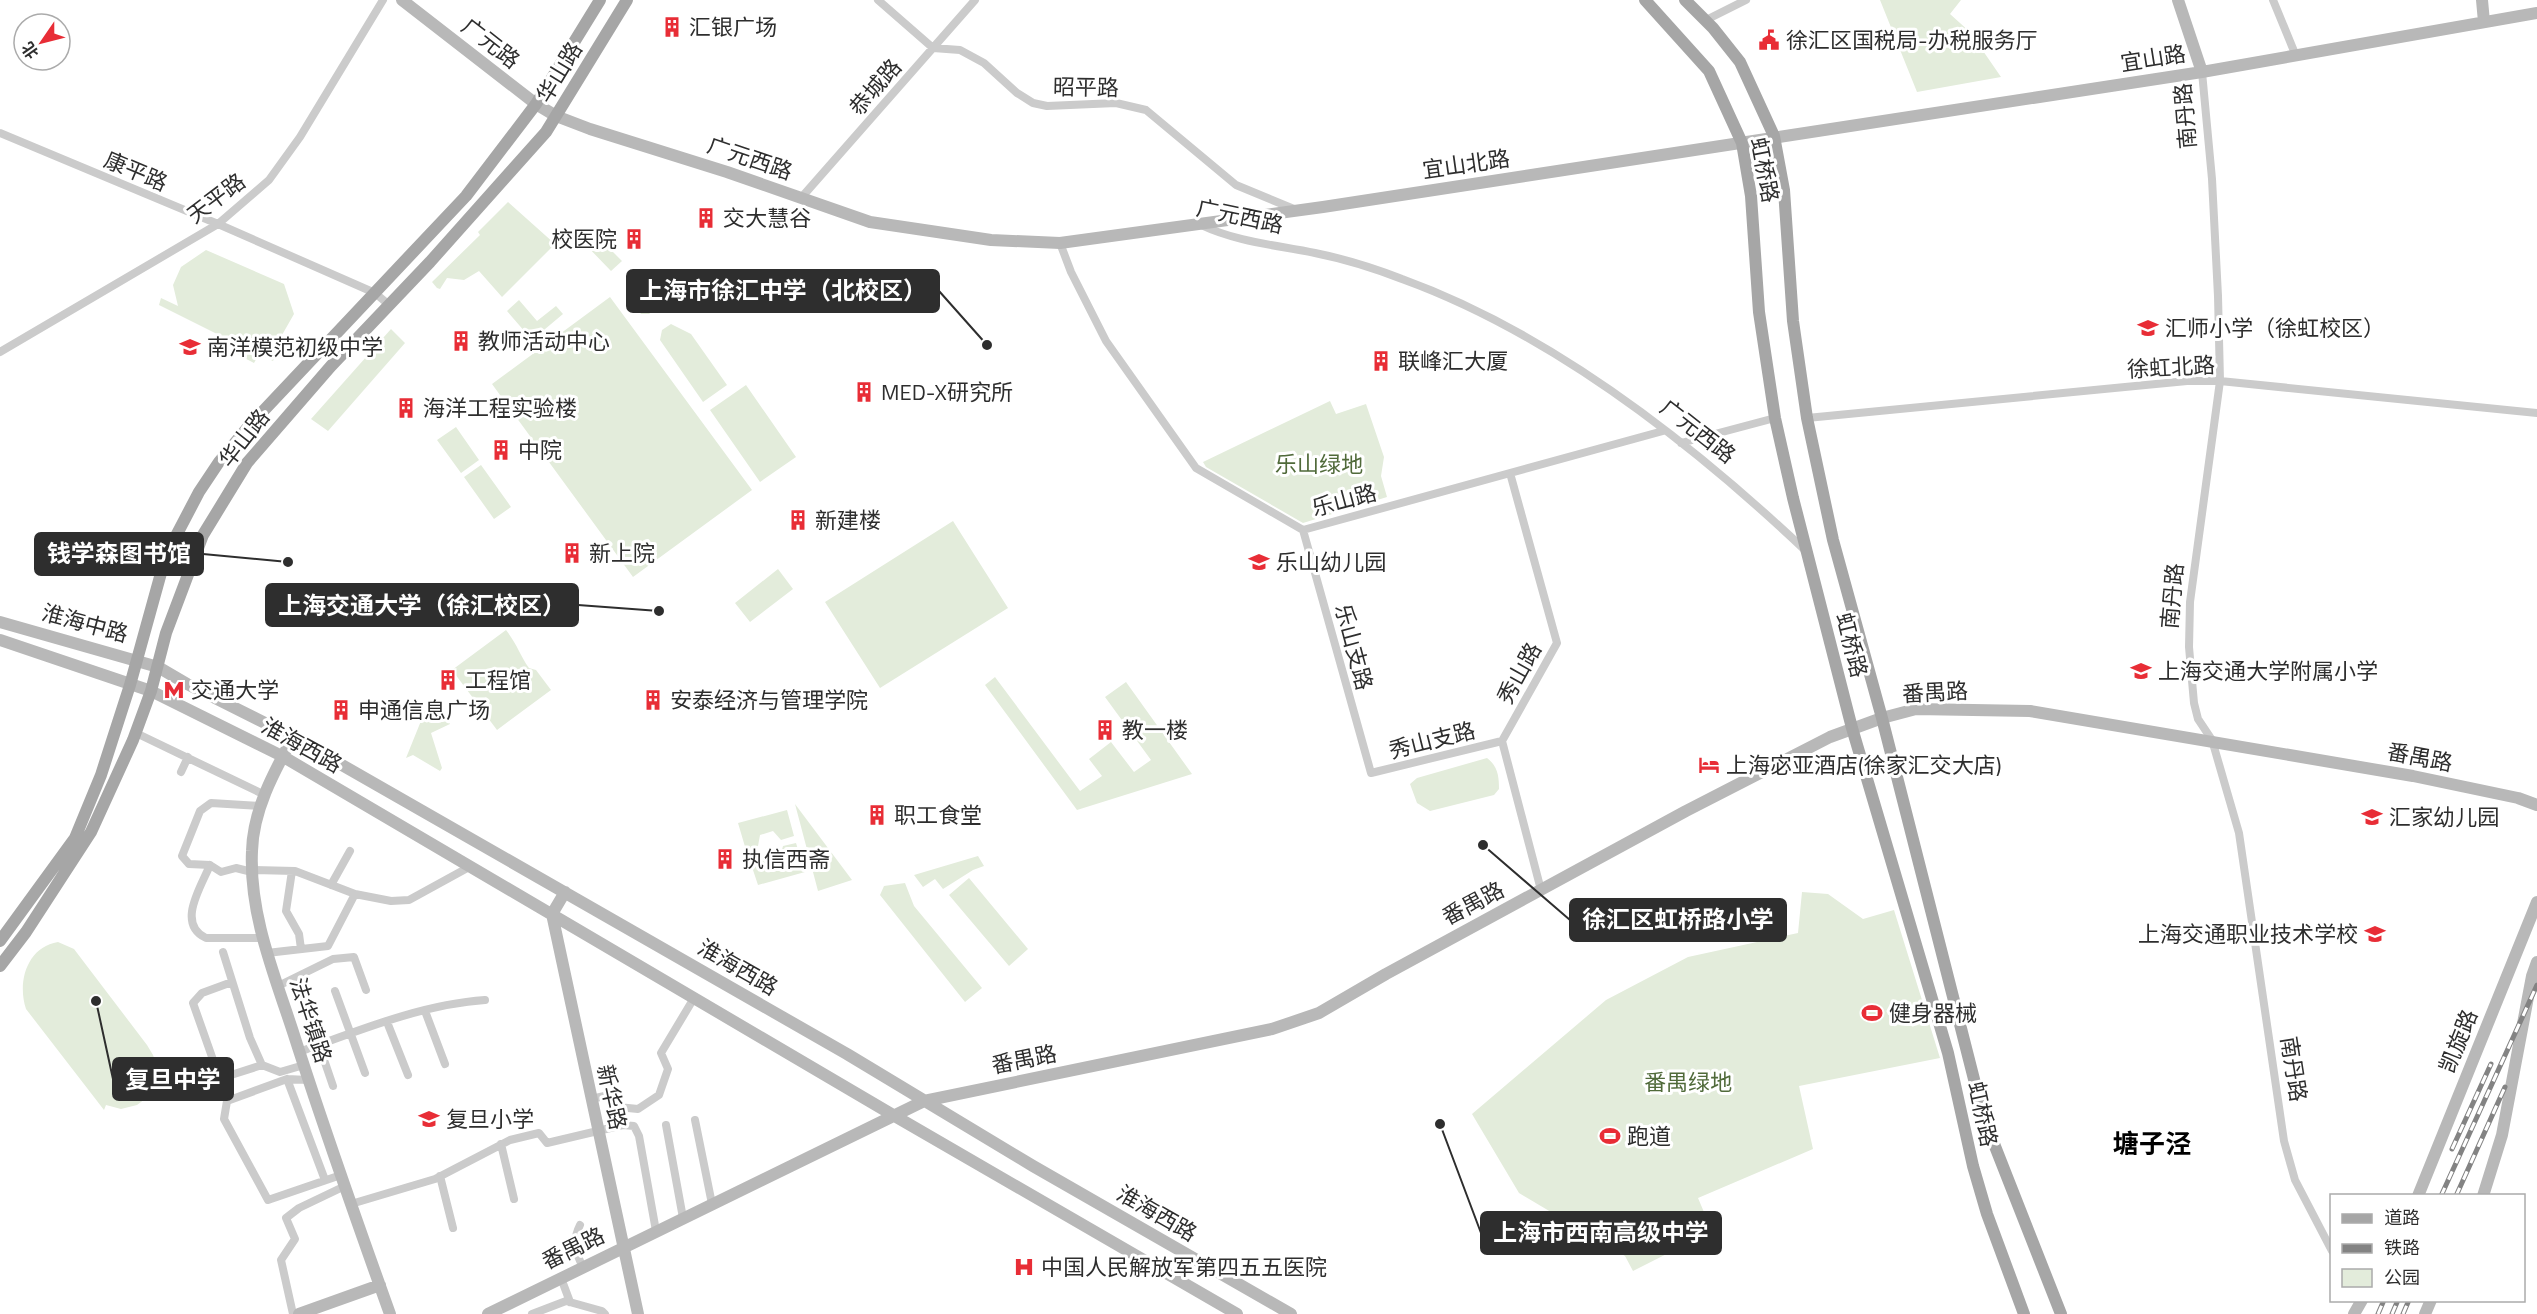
<svg xmlns="http://www.w3.org/2000/svg" width="2537" height="1314" viewBox="0 0 2537 1314" font-family="'Titillium Web','Noto Sans SC',sans-serif">
<style>
.green{fill:#e3ecdb}
.lines{fill:none;stroke-linecap:round;stroke-linejoin:round}
.street{stroke:#cbcbcb;stroke-width:8}
.secondary{stroke:#b8b8b8;stroke-width:12}
.primary{stroke:#a6a6a6;stroke-width:12}
.rail-casing{stroke:#838383;stroke-width:5}
.rail{stroke:#fff;stroke-width:3;stroke-dasharray:9;stroke-linecap:butt}
.labels{text-anchor:middle;stroke-width:6;stroke-linejoin:round;paint-order:stroke}
.poi-label{font-size:22px;fill:#2e2e2e;stroke:#fff;text-anchor:start}
.street-label{font-size:22px;fill:#2e2e2e;stroke:#fff}
.park-label{font-size:22px;fill:#506a3a;stroke:#fff}
.quarter-label{font-size:26px;font-weight:bold;fill:#000;stroke:#fff}
.leader{fill:none;stroke:#2e2e2e;stroke-width:2}
.callout-dot{fill:#2e2e2e;stroke:#fff;stroke-width:2}
.callout{fill:#2e2e2e;stroke:#2e2e2e;stroke-width:2}
.callout-label{font-size:24px;text-anchor:middle;font-weight:bold;fill:#fff}
</style>
<rect width="100%" height="100%" fill="#fff"/>
<path class="green" d="M1880,0H1961L1950,14L1970,32L2001,77L1917,92Z
M508,202L555,244L502,297L479,271L464,280L447,278L440,289L437,288L432,282L480,235L478,232Z
M593,232L622,261L611,271L583,242Z
M206,250L284,284L294,314L278,342L260,346L276,354L273,361L259,354L254,363L231,351L235,343L159,305L161,298L178,306L173,285L181,267Z
M637,273L668,299L649,314H641L626,290Z
M610,297L752,490L633,577L492,384Z
M519,300L537,321L556,306L563,314L532,340L507,311Z
M671,324L691,334L727,385L703,402L660,340L662,330Z
M391,329L405,343L328,431L311,419Z
M746,385L796,457L760,482L710,410Z
M1330,401L1336,414L1366,404L1384,457L1381,476L1387,497L1303,523L1206,467L1203,462Z
M456,427L479,460L461,473L437,440Z
M481,465L511,507L494,519L464,477Z
M953,521L1008,608L880,688L825,602Z
M778,569L793,589L750,622L735,603Z
M506,630C517,644 520,655 529,668L536,670L551,690L497,730L452,670Z
M995,677L1080,791L1102,776L1089,759L1111,742L1134,772L1151,760L1105,697L1126,682L1192,774L1077,810L985,685Z
M425,711L443,715L450,724L431,733L442,768L440,771L413,755L406,758Z
M1487,758C1498,766 1499,777 1499,789L1494,795L1430,811L1417,803L1410,784L1417,778Z
M795,804L852,880L818,891Z
M787,810L794,836L781,840L773,831L760,835L758,846L746,850L738,823Z
M796,843L805,872L758,885L748,855L760,852L769,861L780,857L783,846Z
M978,856L984,866L973,870L943,889L935,879L923,887L914,875Z
M969,878L1028,949L1009,966L949,895Z
M905,883L914,906L982,988L965,1002L880,895L884,886Z
M1802,892L1828,894L1863,919L1894,910L1940,1058L1799,1086L1813,1149L1698,1198L1712,1231L1633,1271L1625,1256L1519,1193L1472,1114L1606,1000L1688,957L1798,933Z
M58,942L74,949L147,1045L153,1055L156,1063V1080L145,1099L137,1105L121,1109L106,1105L104,1110L26,1009C17,982 27,947 58,942Z"/>
<g class="lines">
<path class="street" d="M878,0L933,48L960,50L984,63L1017,93L1033,103L1047,106L1116,103L1146,110L1236,185L1294,209
M2273,0L2296,56
M1706,20L1746,0
M2202,72L2212,179L2218,296L2220,381L2190,602L2189,647L2194,703L2198,719L2212,740L2239,833L2284,1141L2295,1180L2332,1251
M0,133L218,224L375,293L388,304
M801,198L975,0
M1201,225C1237,242 1276,245 1315,253C1345,259 1374,268 1402,279C1551,333 1693,444 1807,552
M1060,243L1071,272L1106,341L1196,468L1303,530L1663,431
M0,352L218,224L269,180L300,137L383,0
M1807,418L2187,381H2220L2537,413
M1681,443L1775,418
M1510,473L1557,643L1502,741L1541,890
M1303,530L1371,773L1502,741
M136,733L265,795
M181,772L188,757
M210,865C201,887 176,924 206,938H263
M252,870L295,871L355,894L328,946L267,953
M292,871L286,911L299,934L301,949
M252,872L236,868L221,872L210,865L189,864L182,856L200,811L211,803L261,806
M331,885L350,851
M355,894L391,901L409,900L471,866
M223,952L250,1038L262,1065L280,1072L304,1065
M232,982L202,993L193,1003L217,1071L231,1075L262,1065
M278,986L333,959L354,957L366,990
M335,991L365,1073
M425,1011L445,1064
M387,1022L408,1075
M319,1045L333,1086
M299,1052C357,1031 423,1004 485,1000
M287,1079L325,1180
M308,1080L287,1079L227,1101L224,1119L268,1200L341,1175
M609,1095L618,1107L638,1109L659,1095L668,1069L661,1053L694,998
M591,1099L618,1093
M695,1120L712,1204
M666,1125L683,1218
M501,1144L514,1199
M440,1176L453,1228
M351,1204L435,1179L510,1140L539,1133L547,1143L623,1125L634,1126L639,1136L656,1231
M580,1225C572,1241 575,1252 583,1267
M561,1278L570,1302
M293,1314L281,1260L295,1239L286,1218L299,1208L345,1186
M532,1314L566,1301L602,1311L605,1314"/>
<path class="secondary" d="M402,0L536,104L556,116L590,129L727,172L870,222L991,240L1060,243L1323,207L2202,72L2537,13
M2178,0L2202,72
M2482,0L2484,22
M0,622L158,667L187,684L293,737L847,1054L1033,1166L1291,1314
M0,640L151,691L282,756L893,1115L1237,1314
M293,737C274,772 253,810 252,851C249,915 275,976 294,1035C324,1129 357,1222 390,1314
M565,892L552,914L638,1314
M2418,1196L2537,902
M2483,1196L2502,1135L2532,976L2537,962
M299,1314L380,1285
M488,1314L924,1101L1272,1029L1319,1013L1386,974L1686,811L1830,737L1882,718L1916,709L2030,711L2413,776L2518,798L2537,805
M2354,1314L2362,1300
M2425,1314L2431,1300"/>
<path class="primary" d="M1645,0L1709,71L1742,143L1751,196L1759,312L1775,418L1793,498L1852,728L1948,1053L1973,1166L1987,1214L2024,1314
M1685,0L1713,28L1740,62L1774,136L1784,190L1793,321L1807,418L1833,540L1882,718L1977,1091L1989,1131L2061,1314
M0,941L75,838L101,775L130,685L166,555L199,492L219,462L248,427L466,196L536,104L600,0
M0,966L26,932L91,832L133,740L151,691L166,633L203,535L247,463L331,366L430,262L546,132L627,0"/>
<g class="rail-casing">
<path id="rail" d="M2452,1149L2491,1064
M2441,1196L2537,985
M2456,1196L2505,1087
M2378,1314L2384,1300
M2392,1314L2398,1300
M2403,1314L2409,1300"/>
</g>
<use href="#rail" class="rail"/>
</g>
<defs>
<g id="building-bare" transform="scale(1.62)"><path d="M-4-6H4V6H1V3H-1V6H-4ZM-2.5-4.3h1.7v1.8h-1.7ZM.8-4.3h1.7v1.8H.8ZM-2.5-1h1.7V.8h-1.7ZM.8-1h1.7V.8H.8Z" fill="#e82d36" stroke="#fff" stroke-width="2.5" paint-order="stroke"/></g>
<g id="civic-bare" transform="scale(1.62)"><path d="M-.6-6.5H3V-4.5H.6V-3L4-1V1h2V6H-6V1h2V-1L-.6-3ZM-1.2 2.5V6h2.4V2.5Z" fill="#e82d36" stroke="#fff" stroke-width="2.5" paint-order="stroke"/></g>
<g id="school-bare" transform="scale(1.62)"><path d="M0-5L7-2L0 1L-7-2ZM-4 1L0 2.5L4 1V4Q0 6-4 4Z" fill="#e82d36" stroke="#fff" stroke-width="2.5" paint-order="stroke"/></g>
<g id="metro-bare" transform="scale(1.62)"><path d="M-5.5 5V-5H-3L0 0L3-5H5.5V5H3V-.5L0 4L-3-.5V5Z" fill="#e82d36" stroke="#fff" stroke-width="2.5" paint-order="stroke"/></g>
<g id="hotel-bare" transform="scale(1.62)"><path d="M-6-4.5h1.5V1H6V5H4.5V3h-9V5H-6ZM-4 0a1.8 1.8 0 1 1 3.6 0ZM.5 0V-2.5h3Q6-2.5 6 0Z" fill="#e82d36" stroke="#fff" stroke-width="2.5" paint-order="stroke"/></g>
<g id="stadium-bare" transform="scale(1.62)"><path d="M0-5a6.5 5 0 1 0 0 10a6.5 5 0 1 0 0-10ZM-3.5-1.8h7v3.6h-7Z" fill="#e82d36" stroke="#fff" stroke-width="2.5" paint-order="stroke"/></g>
<g id="hospital-bare" transform="scale(1.62)"><path d="M-5-5h3v3.5h4V-5h3V5h-3V1.5h-4V5h-3Z" fill="#e82d36" stroke="#fff" stroke-width="2.5" paint-order="stroke"/></g>
</defs>
<g fill-rule="evenodd">
<use href="#building-bare" x="672" y="27"/>
<use href="#civic-bare" x="1769" y="40"/>
<use href="#building-bare" x="706" y="218"/>
<use href="#building-bare" x="634" y="239"/>
<use href="#school-bare" x="2148" y="328"/>
<use href="#building-bare" x="461" y="341"/>
<use href="#school-bare" x="190" y="347"/>
<use href="#building-bare" x="1381" y="361"/>
<use href="#building-bare" x="864" y="392"/>
<use href="#building-bare" x="406" y="408"/>
<use href="#building-bare" x="501" y="450"/>
<use href="#building-bare" x="798" y="520"/>
<use href="#building-bare" x="572" y="553"/>
<use href="#school-bare" x="1259" y="562"/>
<use href="#school-bare" x="2141" y="671"/>
<use href="#building-bare" x="448" y="680"/>
<use href="#metro-bare" x="174" y="690"/>
<use href="#building-bare" x="653" y="700"/>
<use href="#building-bare" x="341" y="710"/>
<use href="#building-bare" x="1105" y="730"/>
<use href="#hotel-bare" x="1709" y="765"/>
<use href="#building-bare" x="877" y="815"/>
<use href="#school-bare" x="2372" y="817"/>
<use href="#building-bare" x="725" y="859"/>
<use href="#school-bare" x="2375" y="934"/>
<use href="#stadium-bare" x="1872" y="1013"/>
<use href="#school-bare" x="429" y="1119"/>
<use href="#stadium-bare" x="1610" y="1136"/>
<use href="#hospital-bare" x="1024" y="1267"/>
</g>
<g class="labels">
<g class="poi-label">
<text x="689" y="35">汇银广场</text>
<text x="1786" y="48">徐汇区国税局-办税服务厅</text>
<text x="723" y="226">交大慧谷</text>
<text x="617" y="247" text-anchor="end">校医院</text>
<text x="2165" y="336">汇师小学（徐虹校区）</text>
<text x="478" y="349">教师活动中心</text>
<text x="207" y="355">南洋模范初级中学</text>
<text x="1398" y="369">联峰汇大厦</text>
<text x="881" y="400">MED-X研究所</text>
<text x="423" y="416">海洋工程实验楼</text>
<text x="518" y="458">中院</text>
<text x="815" y="528">新建楼</text>
<text x="589" y="561">新上院</text>
<text x="1276" y="570">乐山幼儿园</text>
<text x="2158" y="679">上海交通大学附属小学</text>
<text x="465" y="688">工程馆</text>
<text x="191" y="698">交通大学</text>
<text x="670" y="708">安泰经济与管理学院</text>
<text x="358" y="718">申通信息广场</text>
<text x="1122" y="738">教一楼</text>
<text x="1726" y="773">上海宓亚酒店(徐家汇交大店)</text>
<text x="894" y="823">职工食堂</text>
<text x="2389" y="825">汇家幼儿园</text>
<text x="742" y="867">执信西斋</text>
<text x="2358" y="942" text-anchor="end">上海交通职业技术学校</text>
<text x="1889" y="1021">健身器械</text>
<text x="446" y="1127">复旦小学</text>
<text x="1627" y="1144">跑道</text>
<text x="1041" y="1275">中国人民解放军第四五五医院</text>
</g>
<g class="street-label">
<text transform="translate(491 43) rotate(38)" y="8">广元路</text>
<text transform="translate(2153 58) rotate(-9)" y="8">宜山路</text>
<text transform="translate(559 72) rotate(-59)" y="8">华山路</text>
<text transform="translate(875 87) rotate(-49)" y="8">恭城路</text>
<text transform="translate(1086 87) rotate(1)" y="8">昭平路</text>
<text transform="translate(2185 116) rotate(-95)" y="8">南丹路</text>
<text transform="translate(750 158) rotate(19)" y="8">广元西路</text>
<text transform="translate(1466 164) rotate(-8)" y="8">宜山北路</text>
<text transform="translate(1765 170) rotate(79)" y="8">虹桥路</text>
<text transform="translate(136 171) rotate(23)" y="8">康平路</text>
<text transform="translate(216 198) rotate(-37)" y="8">天平路</text>
<text transform="translate(1240 216) rotate(12)" y="8">广元西路</text>
<text transform="translate(2171 367) rotate(-3)" y="8">徐虹北路</text>
<text transform="translate(1698 431) rotate(38)" y="8">广元西路</text>
<text transform="translate(244 438) rotate(-52)" y="8">华山路</text>
<text transform="translate(1344 500) rotate(-15)" y="8">乐山路</text>
<text transform="translate(2172 596) rotate(-85)" y="8">南丹路</text>
<text transform="translate(85 623) rotate(15)" y="8">淮海中路</text>
<text transform="translate(1852 645) rotate(76)" y="8">虹桥路</text>
<text transform="translate(1354 647) rotate(75)" y="8">乐山支路</text>
<text transform="translate(1519 673) rotate(-61)" y="8">秀山路</text>
<text transform="translate(1935 692) rotate(-3)" y="8">番禺路</text>
<text transform="translate(1432 740) rotate(-14)" y="8">秀山支路</text>
<text transform="translate(302 745) rotate(29)" y="8">淮海西路</text>
<text transform="translate(2420 757) rotate(11)" y="8">番禺路</text>
<text transform="translate(1473 903) rotate(-28)" y="8">番禺路</text>
<text transform="translate(738 967) rotate(30)" y="8">淮海西路</text>
<text transform="translate(311 1020) rotate(72)" y="8">法华镇路</text>
<text transform="translate(2458 1041) rotate(-68)" y="8">凯旋路</text>
<text transform="translate(1024 1059) rotate(-11)" y="8">番禺路</text>
<text transform="translate(2294 1069) rotate(81)" y="8">南丹路</text>
<text transform="translate(612 1097) rotate(78)" y="8">新华路</text>
<text transform="translate(1983 1114) rotate(78)" y="8">虹桥路</text>
<text transform="translate(1157 1213) rotate(30)" y="8">淮海西路</text>
<text transform="translate(573 1248) rotate(-26)" y="8">番禺路</text>
</g>
<g class="park-label">
<text x="1319" y="472">乐山绿地</text>
<text x="1688" y="1090">番禺绿地</text>
</g>
<g class="quarter-label">
<text x="2152" y="1153">塘子泾</text>
</g>
</g>
<path class="leader" d="M987 345L939 291M288 562L203 554M659 611L578 605M1483 845L1570 920M96 1001L113 1079M1440 1124L1481 1233"/>
<g class="callout-dot">
<circle cx="987" cy="345" r="6"/>
<circle cx="288" cy="562" r="6"/>
<circle cx="659" cy="611" r="6"/>
<circle cx="1483" cy="845" r="6"/>
<circle cx="96" cy="1001" r="6"/>
<circle cx="1440" cy="1124" r="6"/>
</g>
<g class="callout">
<rect x="627" y="270" width="312" height="42" rx="6"/>
<rect x="35" y="533" width="168" height="42" rx="6"/>
<rect x="266" y="584" width="312" height="42" rx="6"/>
<rect x="1570" y="899" width="216" height="42" rx="6"/>
<rect x="113" y="1058" width="120" height="42" rx="6"/>
<rect x="1481" y="1212" width="240" height="42" rx="6"/>
</g>
<g class="callout-label">
<text x="783" y="299">上海市徐汇中学（北校区）</text>
<text x="119" y="562">钱学森图书馆</text>
<text x="422" y="614">上海交通大学（徐汇校区）</text>
<text x="1678" y="928">徐汇区虹桥路小学</text>
<text x="173" y="1088">复旦中学</text>
<text x="1601" y="1241">上海市西南高级中学</text>
</g>
<rect x="2330" y="1194" width="195" height="108" fill="#ffffff" stroke="#ababab" stroke-width="1.5"/>
<rect x="2342" y="1214" width="30" height="9" fill="#a6a6a6" stroke="#ababab" stroke-width="1.5"/>
<text x="2384" y="1224" font-size="18" fill="#2e2e2e">道路</text>
<rect x="2342" y="1244" width="30" height="9" fill="#838383" stroke="#ababab" stroke-width="1.5"/>
<text x="2384" y="1254" font-size="18" fill="#2e2e2e">铁路</text>
<rect x="2342" y="1269" width="30" height="18" fill="#e3ecdb" stroke="#ababab" stroke-width="1.5"/>
<text x="2384" y="1284" font-size="18" fill="#2e2e2e">公园</text>
<g transform="translate(42 42) rotate(235)"><circle r="28" fill="#ffffff" stroke="#ababab" stroke-width="1.5"/>
<path d="M0-4.5L10 22L0 15L-10 22Z" fill="#e82d36"/>
<text y="-9" font-size="16" font-weight="bold" text-anchor="middle" fill="#2e2e2e">北</text>
</g>
</svg>
